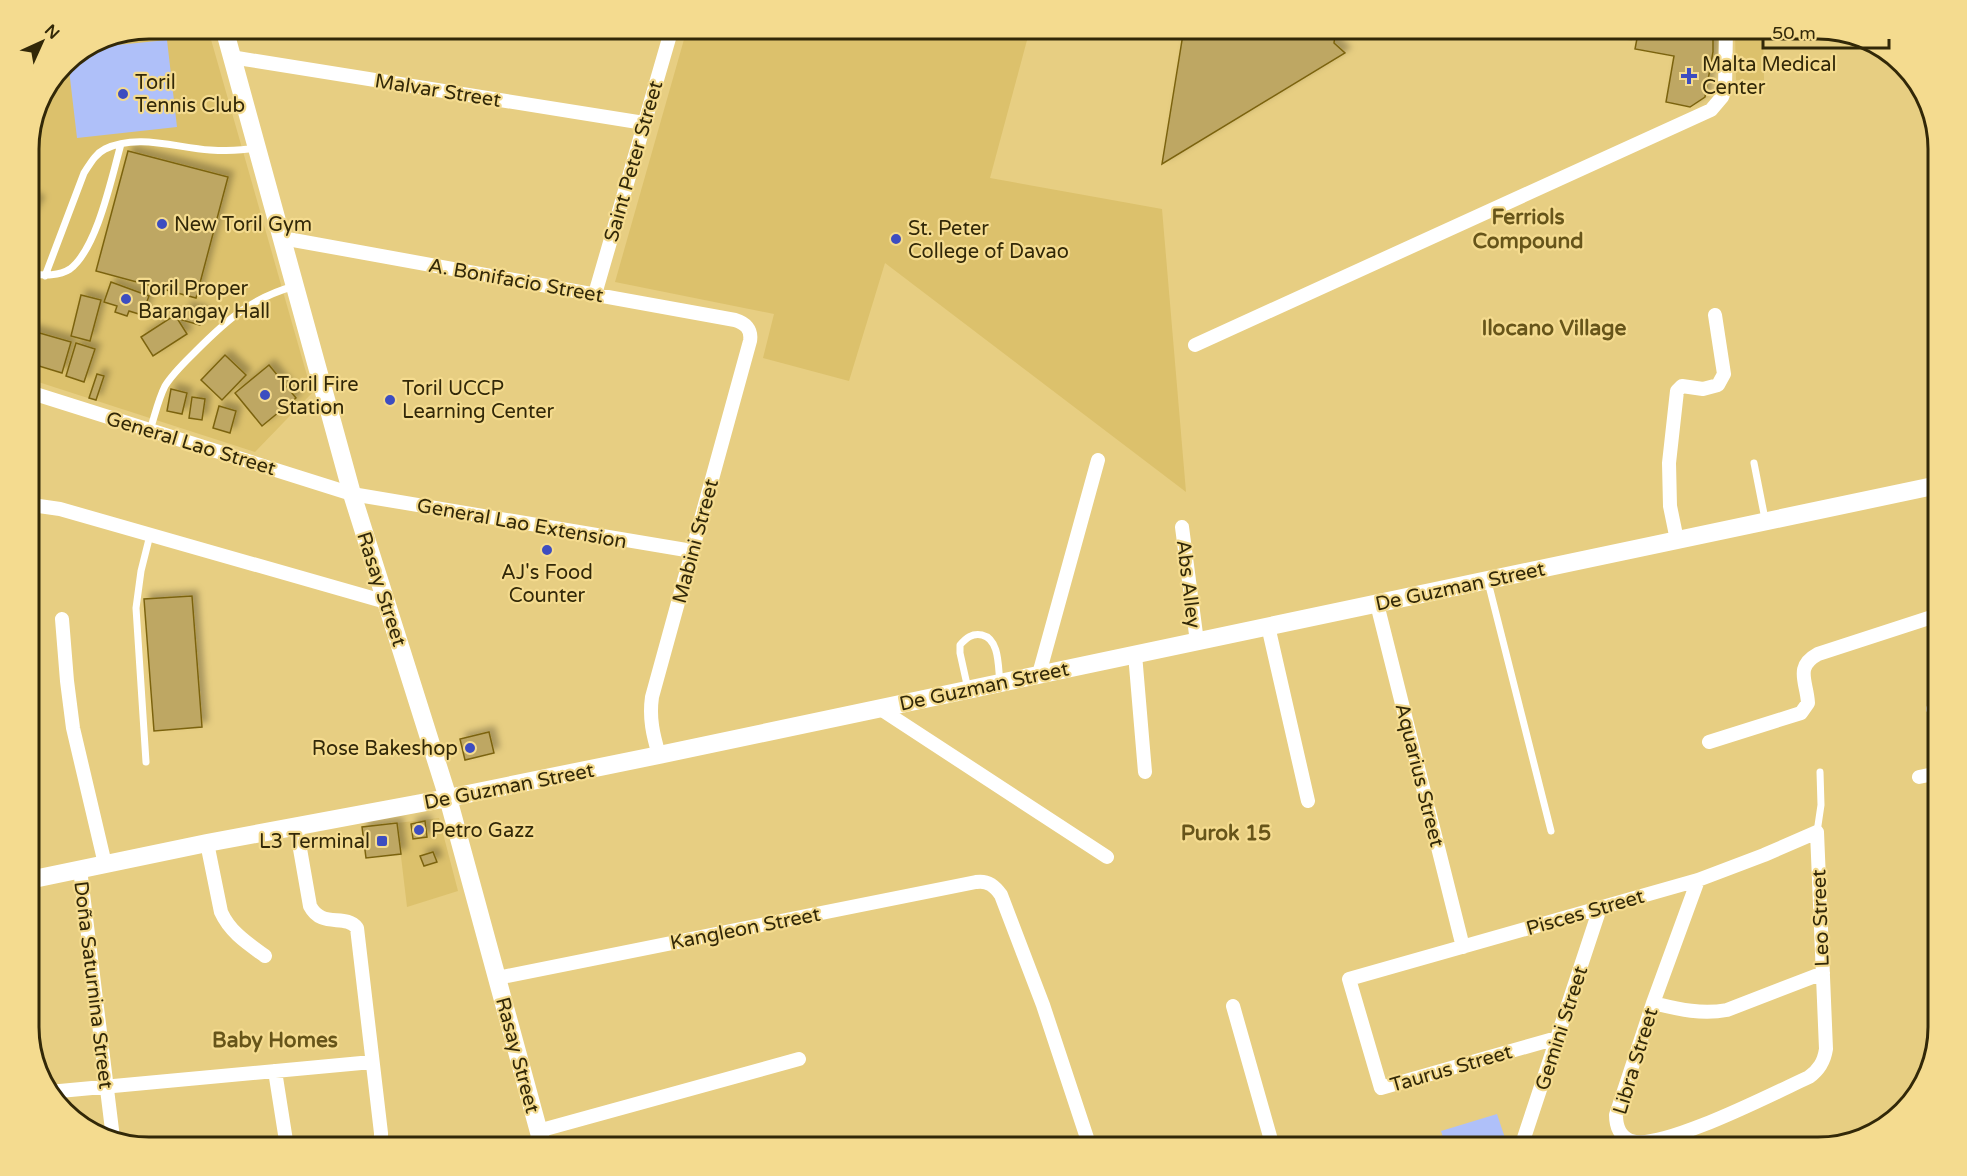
<svg xmlns="http://www.w3.org/2000/svg" width="1967" height="1176" viewBox="0 0 1967 1176" font-family="'Varela Round',sans-serif">
<style>
.built{fill:#dcc16c}
.green{fill:#afc0f9}
.building{fill:#bea764;stroke:#7c6411;stroke-width:1.5;filter:url(#shadow)}
.lines{fill:none;stroke-linecap:round;stroke-linejoin:round}
.lane{stroke:#fff;stroke-width:7}
.street{stroke:#fff;stroke-width:14}
.secondary{stroke:#fff;stroke-width:18}
.poi-dot{fill:#3d4dc0;stroke:#f4db8f;stroke-width:2}
.labels{text-anchor:middle;stroke-width:4.5;stroke-linejoin:round;paint-order:stroke}
.poi-label{font-size:20px;fill:#322808;stroke:#f4db8f;text-anchor:start}
.street-label{font-size:20px;fill:#322808;stroke:#f4db8f}
.neighbourhood-label{font-size:21px;font-weight:bold;fill:#67551a;stroke:#f4db8f}
.rim{fill:none;stroke:#322808;stroke-width:3}
</style>
<defs>
<filter id="shadow"><feDropShadow dx="5.5" dy="-5.5" stdDeviation="3" flood-color="#0004"/></filter>
</defs>
<rect width="100%" height="100%" fill="#e7ce82"/>
<path class="built" d="M149,29H208L312,393L255,452L29,379V141L38,102L64,63L103,38Z
M687,29H1030L990,178L1162,209L1186,492L885,263L849,381L763,358L774,314L615,282Z
M1572,29H1635L1632,41Z
M1735,29H1763L1764,80H1736Z
M439,818L458,891L407,907L397,823Z"/>
<path class="green" d="M167,40L177,127L77,138L68,61L87,48Z
M1497,1114L1507,1144L1496,1147H1446L1441,1131Z"/>
<path class="building" d="M1184,28H1336L1334,43L1345,53L1162,164Z
M1639,28H1713V52L1705,97L1690,107L1666,102L1674,56L1635,49Z
M128,151L228,177L196,298L96,271Z
M29,196L39,202L29,219Z
M111,282L149,296L142,315L129,311L127,316L115,312L117,306L104,302Z
M81,295L101,300L90,341L71,336Z
M186,307L203,312L200,325L182,320Z
M175,315L187,334L153,356L141,337Z
M29,330L71,342L62,373L29,363Z
M76,343L95,349L84,382L66,376Z
M225,355L246,375L222,400L201,380Z
M269,365L296,398L262,426L235,393Z
M97,374L104,376L96,400L89,398Z
M171,389L187,393L182,414L167,411Z
M192,397L205,399L202,420L189,418Z
M219,406L236,411L230,433L213,428Z
M192,596L202,727L154,731L144,599Z
M489,732L494,753L465,760L460,739Z
M425,821L427,837L413,839L411,824Z
M397,823L401,854L366,858L362,827Z
M433,852L437,862L424,866L420,856Z"/>
<g class="lines">
<path class="lane" d="M1351,35L1352,28
M29,274C42,275 58,277 70,269C97,249 112,176 121,144
M45,276L84,173C90,164 95,154 105,149C137,133 177,148 210,150C225,151 240,151 256,148
M150,430C155,415 158,400 165,386C173,373 185,362 196,351C227,320 251,298 295,286
M1754,463L1765,519
M1488,582L1551,831
M968,689L960,653V645C966,638 972,633 982,635C1000,639 998,668 1000,683
M146,762L136,608L141,571L150,535
M1817,832L1821,805L1820,772"/>
<path class="street" d="M231,57L644,123
M282,238L735,320C745,323 752,329 750,341L652,697C649,718 653,735 659,755
M595,294L672,28
M1195,345L1711,110L1722,97L1725,89L1726,28
M29,392L352,494L692,551
M29,510L39,506L60,509L386,602
M1182,527L1197,642
M1677,540L1670,506L1669,463L1677,391L1682,386L1703,389L1718,385L1724,374L1715,315
M1377,604L1463,947
M62,619L67,681L73,728L105,864
M1268,626L1308,801
M1135,654L1145,772
M1039,674L1098,460
M879,708L1107,857
M1933,709L1938,707
M1709,742L1801,713L1808,703C1807,682 1794,667 1818,654L1938,615
M1919,777L1938,773
M296,826L310,906C322,929 345,913 357,928L381,1133V1140L378,1147
M207,843L221,912C230,932 247,943 265,956
M80,869L113,1138
M497,978L976,882C988,880 995,886 1001,895L1043,1005L1090,1147
M1653,1003C1678,1009 1701,1015 1727,1010L1823,973
M1233,1006L1273,1147
M1557,1038L1381,1088L1349,979L1698,880L1764,855L1817,832L1826,1049C1824,1062 1819,1070 1809,1077C1776,1092 1662,1151 1631,1141C1620,1137 1616,1126 1616,1115L1653,1003L1698,880
M275,1071L287,1147
M49,1092L372,1062
M538,1131L799,1059
M1521,1147L1600,908"/>
<path class="secondary" d="M224,28L352,494L448,798L543,1147
M29,880L207,843L448,798L659,755L1938,485"/>
</g>
<g class="poi-dot">
<path d="M1686 67h6v6h6v6h-6v6h-6v-6h-6v-6h6z"/>
<circle cx="123" cy="94" r="6"/>
<circle cx="162" cy="224" r="6"/>
<circle cx="896" cy="239" r="6"/>
<circle cx="126" cy="299" r="6"/>
<circle cx="265" cy="395" r="6"/>
<circle cx="390" cy="400" r="6"/>
<circle cx="547" cy="550" r="6"/>
<circle cx="470" cy="748" r="6"/>
<circle cx="419" cy="830" r="6"/>
<rect x="376" y="835" width="12" height="12" rx="3"/>
</g>
<g class="labels">
<g class="poi-label">
<text x="1702" y="71">Malta Medical<tspan x="1702" dy="23">Center</tspan></text>
<text x="135" y="89">Toril<tspan x="135" dy="23">Tennis Club</tspan></text>
<text x="174" y="231">New Toril Gym</text>
<text x="908" y="235">St. Peter<tspan x="908" dy="23">College of Davao</tspan></text>
<text x="138" y="295">Toril Proper<tspan x="138" dy="23">Barangay Hall</tspan></text>
<text x="277" y="391">Toril Fire<tspan x="277" dy="23">Station</tspan></text>
<text x="402" y="395">Toril UCCP<tspan x="402" dy="23">Learning Center</tspan></text>
<text x="547" y="579" text-anchor="middle">AJ's Food<tspan x="547" dy="23">Counter</tspan></text>
<text x="458" y="755" text-anchor="end">Rose Bakeshop</text>
<text x="431" y="837">Petro Gazz</text>
<text x="370" y="848" text-anchor="end">L3 Terminal</text>
</g>
<g class="street-label">
<text transform="translate(438 90) rotate(9)" y="7">Malvar Street</text>
<text transform="translate(633 161) rotate(-74)" y="7">Saint Peter Street</text>
<text transform="translate(516 280) rotate(10)" y="7">A. Bonifacio Street</text>
<text transform="translate(191 443) rotate(17)" y="7">General Lao Street</text>
<text transform="translate(522 523) rotate(10)" y="7">General Lao Extension</text>
<text transform="translate(695 541) rotate(-75)" y="7">Mabini Street</text>
<text transform="translate(1189 584) rotate(83)" y="7">Abs Alley</text>
<text transform="translate(1460 586) rotate(-12)" y="7">De Guzman Street</text>
<text transform="translate(382 589) rotate(72)" y="7">Rasay Street</text>
<text transform="translate(984 686) rotate(-12)" y="7">De Guzman Street</text>
<text transform="translate(1420 775) rotate(76)" y="7">Aquarius Street</text>
<text transform="translate(509 786) rotate(-11)" y="7">De Guzman Street</text>
<text transform="translate(1585 912) rotate(-16)" y="7">Pisces Street</text>
<text transform="translate(1820 918) rotate(-92)" y="7">Leo Street</text>
<text transform="translate(745 928) rotate(-11)" y="7">Kangleon Street</text>
<text transform="translate(94 985) rotate(83)" y="7">Doña Saturnina Street</text>
<text transform="translate(1561 1028) rotate(-72)" y="7">Gemini Street</text>
<text transform="translate(518 1055) rotate(75)" y="7">Rasay Street</text>
<text transform="translate(1635 1061) rotate(-73)" y="7">Libra Street</text>
<text transform="translate(1451 1068) rotate(-16)" y="7">Taurus Street</text>
</g>
<g class="neighbourhood-label">
<text x="1528" y="224">Ferriols<tspan x="1528" dy="24">Compound</tspan></text>
<text x="1554" y="335">Ilocano Village</text>
<text x="1226" y="840">Purok 15</text>
<text x="275" y="1047">Baby Homes</text>
</g>
</g>
<path d="M0 0H1967V1176H0ZM149 39H1818A110 110 0 0 1 1928 149V1027A110 110 0 0 1 1818 1137H149A110 110 0 0 1 39 1027V149A110 110 0 0 1 149 39Z" fill="#f4db8f" fill-rule="evenodd"/>
<path class="rim" d="M149 39H1818A110 110 0 0 1 1928 149V1027A110 110 0 0 1 1818 1137H149A110 110 0 0 1 39 1027V149A110 110 0 0 1 149 39Z"/>
<g transform="translate(42 42) rotate(45)" stroke="#f4db8f" stroke-width="4.5" paint-order="stroke">
<path d="M0-4.5L10 22L0 15L-10 22Z" fill="#322808"/>
<text y="-9" font-size="16" font-weight="bold" text-anchor="middle" fill="#322808">N</text>
</g>
<path d="M1763 39v9h126v-9" fill="none" stroke="#322808" stroke-width="3"/>
<text x="1772" y="39" font-size="18" fill="#322808" stroke="#f4db8f" stroke-width="4.5" paint-order="stroke">50 m</text>
</svg>
